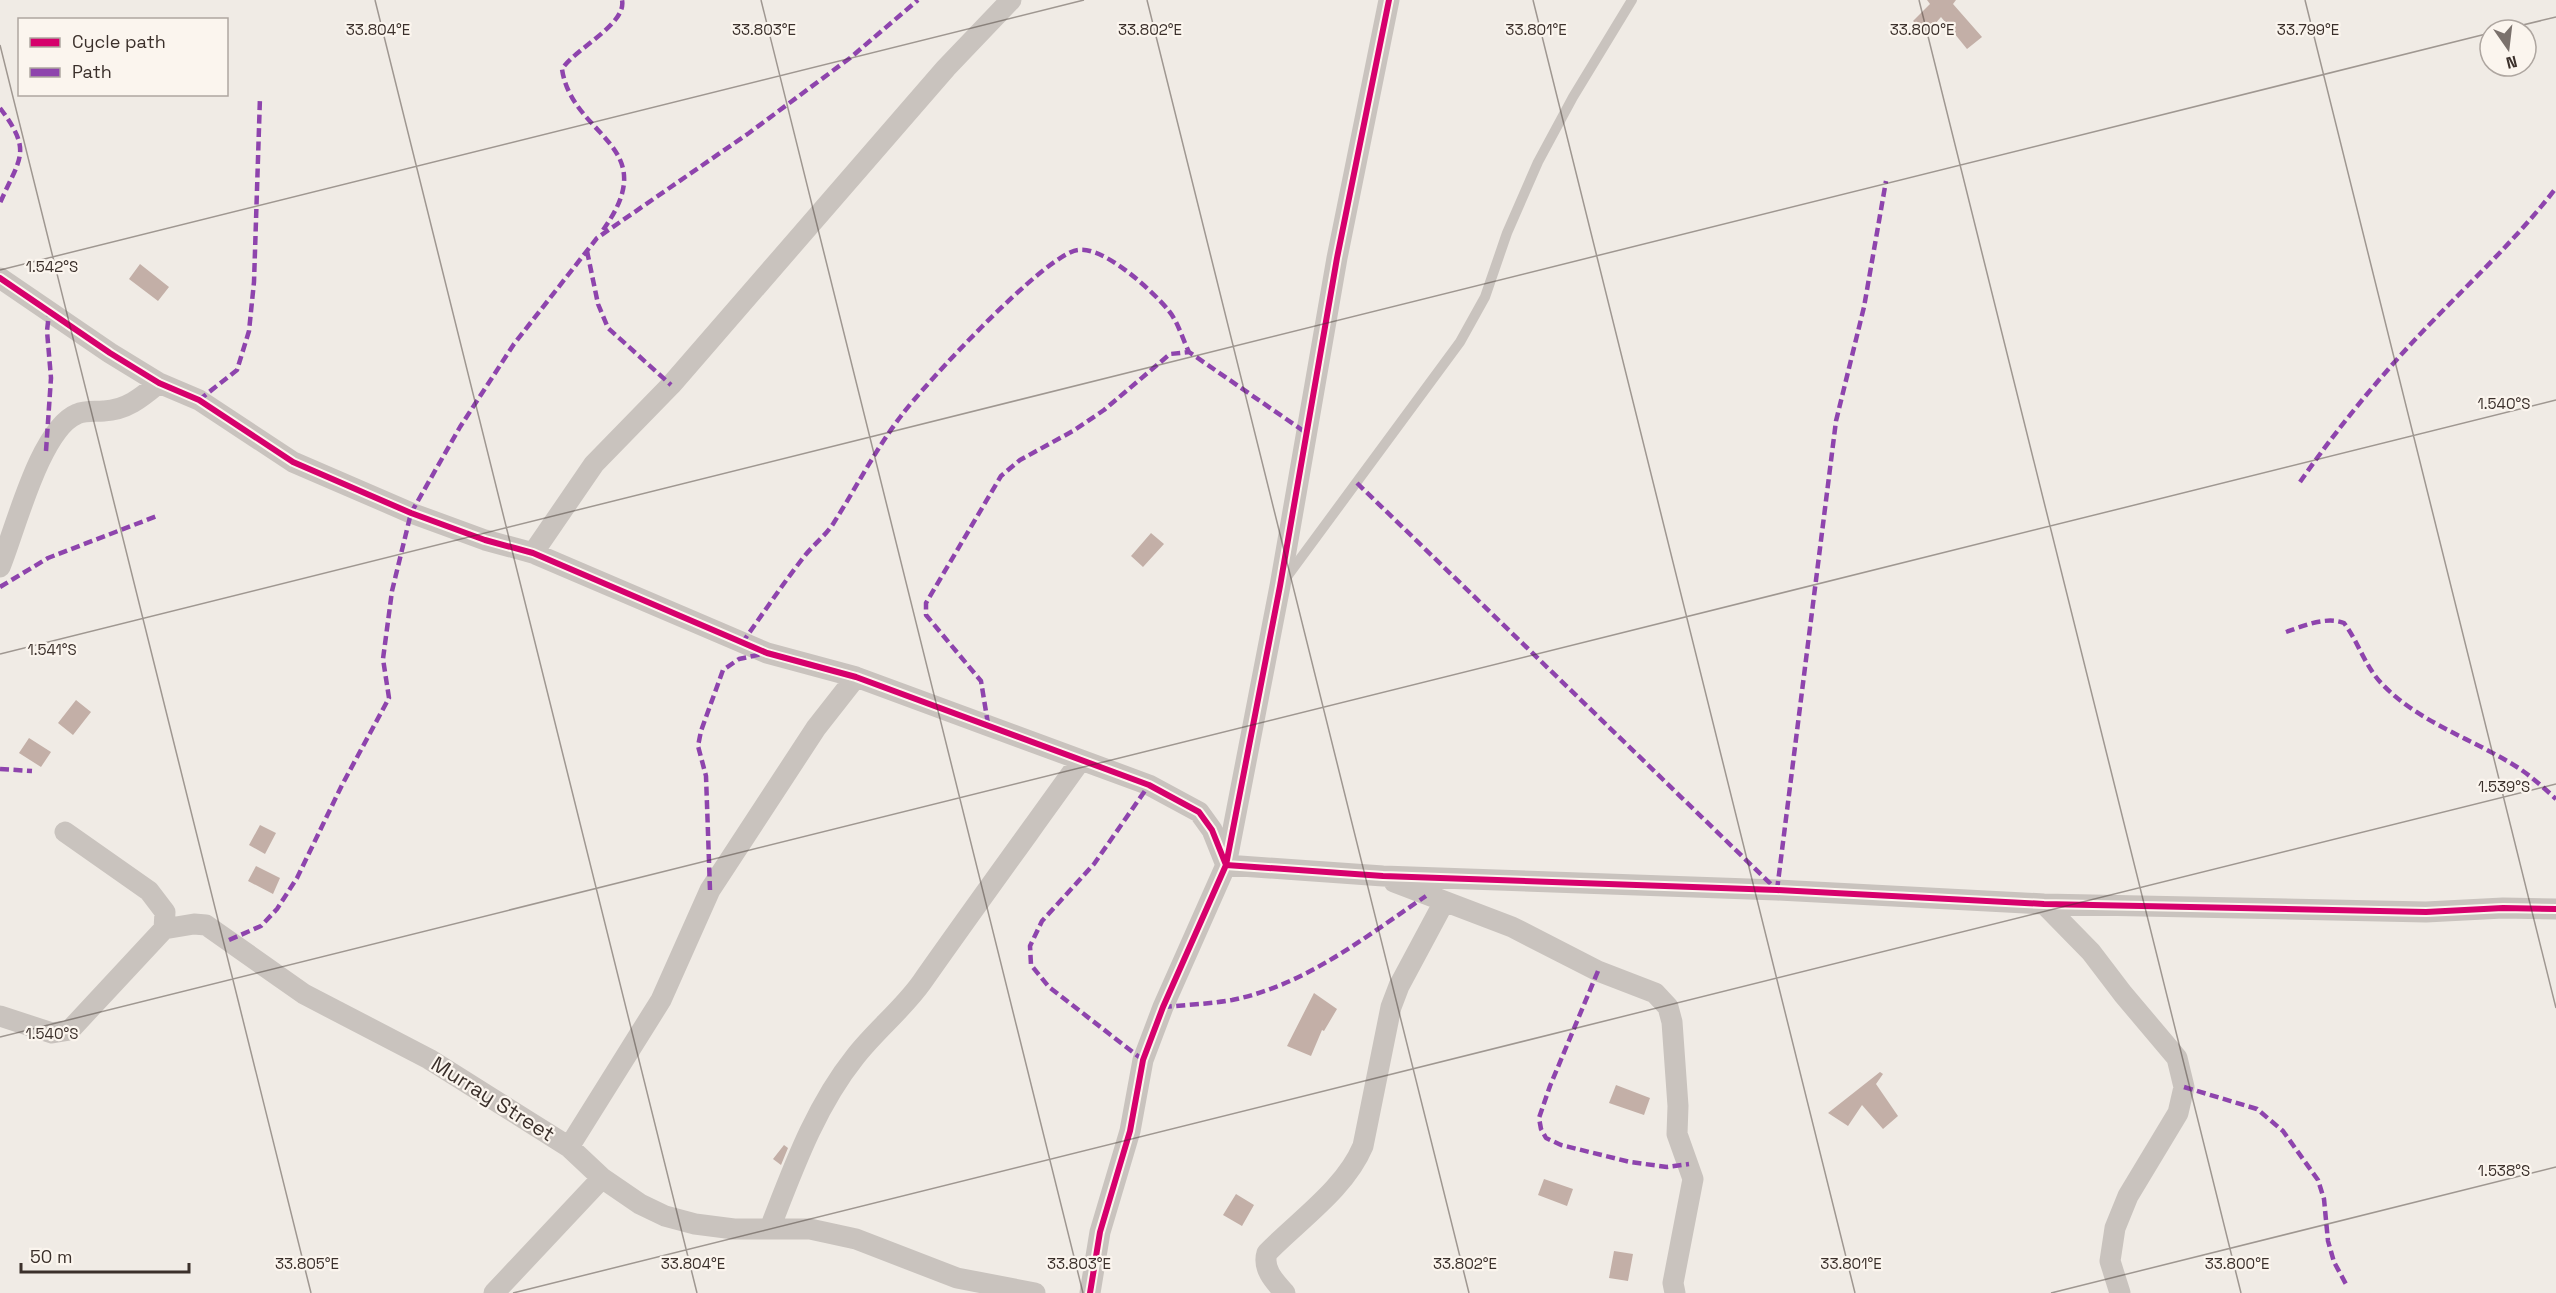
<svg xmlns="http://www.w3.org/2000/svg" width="2556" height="1293" viewBox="0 0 2556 1293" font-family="'Space Grotesk',sans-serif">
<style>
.building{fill:#c3afa7}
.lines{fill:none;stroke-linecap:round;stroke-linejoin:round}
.service{stroke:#c9c3be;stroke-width:10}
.minor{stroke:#c9c3be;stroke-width:21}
.quiet{stroke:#8e44ad;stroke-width:4.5;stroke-dasharray:9 4.5;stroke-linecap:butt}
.cycleway-casing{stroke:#fbf5ee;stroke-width:10}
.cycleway{stroke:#d6006c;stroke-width:6}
.ticks{fill:none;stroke:#3b302b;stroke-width:1.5;stroke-opacity:0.45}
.labels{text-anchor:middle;stroke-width:4.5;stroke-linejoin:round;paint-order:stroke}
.street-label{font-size:21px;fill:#3b302b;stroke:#fbf5ee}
.ticks-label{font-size:15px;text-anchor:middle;fill:#3b302b;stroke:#fbf5ee;stroke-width:4.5;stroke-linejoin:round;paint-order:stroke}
</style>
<rect width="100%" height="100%" fill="#f0ebe5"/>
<path class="building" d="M1927,0H1956L1953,4L1982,37L1967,49L1941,17L1927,33L1913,21L1930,4Z
M140,264L169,287L158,301L129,279Z
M1151,533L1164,544L1143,567L1131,556Z
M76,700L91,712L73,735L58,723Z
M29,738L51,752L41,767L19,753Z
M260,825L276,833L265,854L249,845Z
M256,866L280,878L273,894L248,881Z
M1314,993L1337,1009L1324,1031L1322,1030L1311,1056L1287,1046Z
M1880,1072L1883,1074L1876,1084L1898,1116L1883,1129L1862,1105L1848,1126L1828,1113Z
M1616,1085L1650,1098L1644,1115L1609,1103Z
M784,1145L788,1148L781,1165L773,1159Z
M1544,1179L1573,1189L1567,1206L1538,1195Z
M1236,1194L1254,1205L1242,1226L1223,1215Z
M1614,1251L1633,1254L1628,1281L1609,1278Z"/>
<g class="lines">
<path class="service" d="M1286,578L1460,342L1485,297L1507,233L1538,162L1573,97L1632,0"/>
<path class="minor" d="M0,278L110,353L159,383L199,400L293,462L411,513L485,540L533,553L767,653L856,677L1149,785L1199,812L1212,830L1226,865
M533,553L594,464L671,385L946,68L1011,0
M0,567C15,531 40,429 77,414C86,410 95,412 104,411C127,410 142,397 159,383
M65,832L149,891L165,912L164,929
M1226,865L1383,876L1777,890L2044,904L2426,912L2503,908L2556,909
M1394,882L1512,927L1598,971L1655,993L1668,1007L1672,1022L1678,1106L1677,1134L1693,1179L1673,1283L1675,1293
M2044,904L2091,952L2123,994L2177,1058L2184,1087L2178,1113L2128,1196L2115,1228L2110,1261L2120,1293
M0,1016L52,1033L70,1030L164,929L194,924L206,925L304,994L429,1059L569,1147L602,1178L640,1204L665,1216L695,1224L734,1229H810L856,1239L957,1278L1035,1293
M569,1147L661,1000L710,890L816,728L856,677
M770,1228C793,1169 815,1107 855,1057C875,1031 903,1009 922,982C974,908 1028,834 1081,760
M494,1293L602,1178
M1090,1293L1100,1232L1130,1131L1143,1060L1163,1007L1226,865L1280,586L1337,258L1389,0
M1285,1293C1275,1282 1262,1269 1267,1253C1299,1220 1345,1189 1363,1146L1391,1007L1399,986L1444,902"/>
<path class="quiet" d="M0,108C33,152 20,157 0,203
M603,230C665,144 572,138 562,69C576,48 627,24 622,0
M587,251L598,304L608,328L671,385
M199,400L237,370L249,331L254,282L260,97
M46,451L51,378L47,331L49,313
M2300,482C2336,430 2381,375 2425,329C2471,281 2515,241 2556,188
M1357,483L1777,890
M0,587L48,558L157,516
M2286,632C2303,626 2326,616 2344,623C2359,643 2365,667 2383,685C2420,723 2473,739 2517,767C2531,776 2544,788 2556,799
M742,643C762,615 782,585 803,558C812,546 825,536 833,524C856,488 875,450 901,416C924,385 1045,254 1078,250C1104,246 1153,291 1169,311C1178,322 1183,340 1189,352
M988,724L981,681L926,615V603L1001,476L1020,460L1073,431L1104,410L1170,354L1189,352L1305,432
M0,769L32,771
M710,890L706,776L698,746L701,731L723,670L739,659L767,653
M1777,890L1836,421L1864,307L1886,181
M229,940L261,926L277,909L297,878L342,785L389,698L383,659L392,591L411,513L460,427L514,344L597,238L749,133L850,58L918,0
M1598,971L1550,1086L1539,1118L1541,1129L1546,1138L1561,1145L1630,1162L1667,1167L1689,1164
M1163,1007C1185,1005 1209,1004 1232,1000C1306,985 1365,937 1426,896
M1143,1060L1049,987L1031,965L1030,946L1042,921L1094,864L1149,785
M2184,1087L2257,1109L2283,1131L2318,1180L2324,1199L2328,1241L2334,1262L2347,1286"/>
<g class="cycleway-casing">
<path id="cycleway" d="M0,278L110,353L159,383L199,400L293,462L411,513L485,540L533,553L767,653L856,677L1149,785L1199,812L1212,830L1226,865
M1226,865L1383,876L1777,890L2044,904L2426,912L2503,908L2556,909
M1090,1293L1100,1232L1130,1131L1143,1060L1163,1007L1226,865L1280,586L1337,258L1389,0"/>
</g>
<use href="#cycleway" class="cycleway"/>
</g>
<path class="ticks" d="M375,0L697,1293M761,0L1083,1293M1147,0L1469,1293M1533,0L1855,1293M1919,0L2241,1293M2305,0L2556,1008M2502,30L2556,17M0,45L311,1293M0,270L1084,0M0,654L2490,33M0,1037L2556,400M513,1293L2556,784M2051,1293L2556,1167"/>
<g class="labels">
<g class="street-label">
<text transform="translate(493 1099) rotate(32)" y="7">Murray Street</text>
</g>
</g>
<g class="ticks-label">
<text x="378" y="35">33.804°E</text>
<text x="764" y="35">33.803°E</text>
<text x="1150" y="35">33.802°E</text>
<text x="1536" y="35">33.801°E</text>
<text x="1922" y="35">33.800°E</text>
<text x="2308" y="35">33.799°E</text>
<text x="52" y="272">1.542°S</text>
<text x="2504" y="409">1.540°S</text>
<text x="52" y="655">1.541°S</text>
<text x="2504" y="792">1.539°S</text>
<text x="52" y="1039">1.540°S</text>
<text x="2504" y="1176">1.538°S</text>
<text x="307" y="1269">33.805°E</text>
<text x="693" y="1269">33.804°E</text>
<text x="1079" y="1269">33.803°E</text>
<text x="1465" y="1269">33.802°E</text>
<text x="1851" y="1269">33.801°E</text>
<text x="2237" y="1269">33.800°E</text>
</g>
<rect x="18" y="18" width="210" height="78" fill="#fbf5ee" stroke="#aea6a0" stroke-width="1.5"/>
<rect x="30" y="38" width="30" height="9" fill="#d6006c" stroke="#aea6a0" stroke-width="1.5"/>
<text x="72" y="48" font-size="18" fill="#3b302b">Cycle path</text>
<rect x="30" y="68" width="30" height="9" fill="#8e44ad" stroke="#aea6a0" stroke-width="1.5"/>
<text x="72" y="78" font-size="18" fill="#3b302b">Path</text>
<g transform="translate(2508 48) rotate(166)"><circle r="28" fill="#fbf5ee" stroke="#aea6a0" stroke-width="1.5"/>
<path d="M0-4.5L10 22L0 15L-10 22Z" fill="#7a716c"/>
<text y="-9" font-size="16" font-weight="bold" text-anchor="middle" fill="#3b302b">N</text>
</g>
<path d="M21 1263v9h168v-9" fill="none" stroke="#3b302b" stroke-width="3"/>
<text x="30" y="1263" font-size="18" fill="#3b302b" stroke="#fbf5ee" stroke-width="4.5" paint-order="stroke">50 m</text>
</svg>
